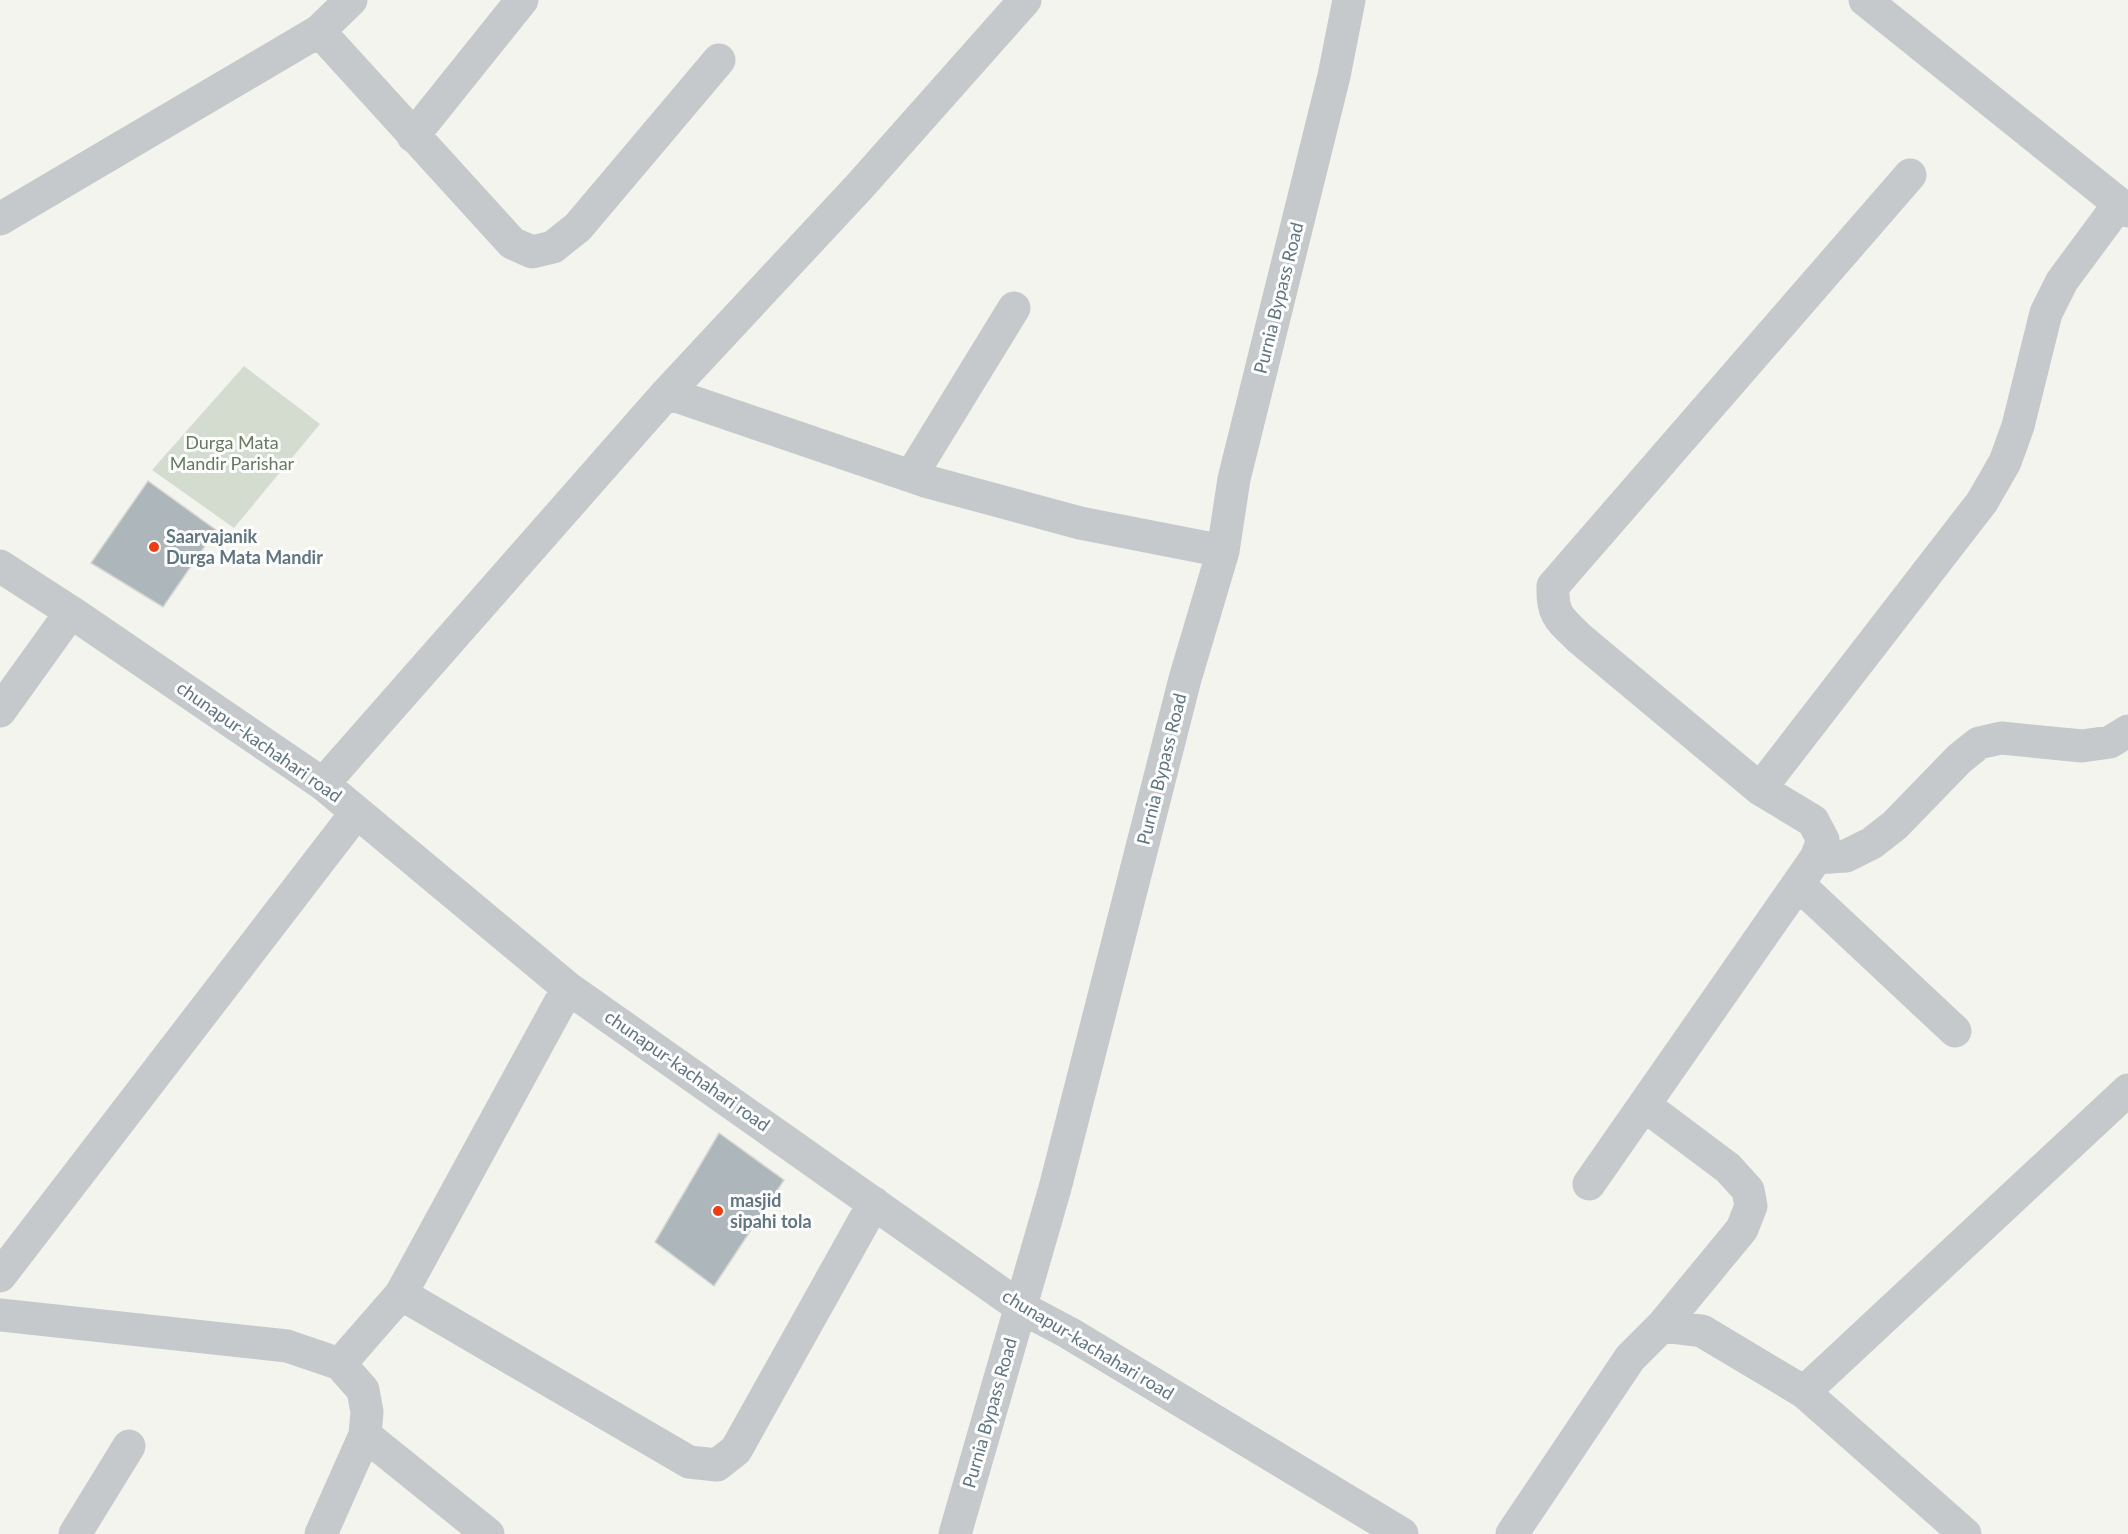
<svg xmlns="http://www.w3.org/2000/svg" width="2128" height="1534" viewBox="0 0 2128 1534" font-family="Lato,sans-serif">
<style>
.green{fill:#d4dccf}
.building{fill:#adb6ba;stroke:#d5d5d2;stroke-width:1.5}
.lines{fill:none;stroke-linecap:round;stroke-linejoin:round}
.minor{stroke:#c5c9cb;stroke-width:33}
.poi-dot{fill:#f43a0e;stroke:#fff;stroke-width:2}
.labels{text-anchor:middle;stroke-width:6;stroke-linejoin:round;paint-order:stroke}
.street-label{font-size:18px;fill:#607583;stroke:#fff}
.park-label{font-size:18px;fill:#667a5f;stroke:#fff}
.poi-label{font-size:18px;font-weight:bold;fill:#607583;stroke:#fff;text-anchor:start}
</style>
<rect width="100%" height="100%" fill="#f4f4ef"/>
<path class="green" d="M244,366L320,424L234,528L152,470Z"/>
<path class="building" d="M148,481L216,530L163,607L91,563Z
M719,1133L784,1180L714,1286L655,1242Z"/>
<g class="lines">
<path class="minor" d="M1865,0L2128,211
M319,31L512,243L532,252L553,247L578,227L719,60
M413,136L522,0
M0,219L319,31L351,0
M667,393L925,481L1080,523L1223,551
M911,476L1014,308
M0,566L71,612L323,784L568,988L1022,1308L1069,1333L1402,1534
M0,711L71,612
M323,784L667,393L859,187L1025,0
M1760,789L1982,502L2005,462L2018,426L2046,313L2062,281L2119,204
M1816,858L1846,856L1872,843L1895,825L1959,759L1979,743L2001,738L2082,746L2110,742L2128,731
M1798,884L1955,1031
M1644,1105L1728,1168L1748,1190L1751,1206L1742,1229L1662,1326
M1589,1184L1816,858L1823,840L1813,821L1760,789L1579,638C1559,618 1552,615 1553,586L1910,175
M0,1276L356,813
M401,1294L689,1462L717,1465L736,1450L874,1203
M0,1315L287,1346L340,1364L363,1390L367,1412L365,1435L321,1534
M340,1364L401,1294L568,988
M1804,1392L2128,1090
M365,1435L488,1534
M75,1534L129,1446
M955,1534L1055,1188L1185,679L1223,551L1234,479L1334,76L1349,0
M1512,1534L1630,1358L1662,1326L1702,1331L1804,1392L1965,1534"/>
</g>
<g class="poi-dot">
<circle cx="154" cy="547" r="6"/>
<circle cx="718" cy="1211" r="6"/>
</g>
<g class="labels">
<g class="street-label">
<text transform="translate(1279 298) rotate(-76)" y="6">Purnia Bypass Road</text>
<text transform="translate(259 742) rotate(35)" y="6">chunapur-kachahari road</text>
<text transform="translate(1162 769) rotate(-76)" y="6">Purnia Bypass Road</text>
<text transform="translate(687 1071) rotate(35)" y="6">chunapur-kachahari road</text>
<text transform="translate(1088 1345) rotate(31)" y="6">chunapur-kachahari road</text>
<text transform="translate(990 1413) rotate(-74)" y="6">Purnia Bypass Road</text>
</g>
<g class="park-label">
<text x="232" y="449">Durga Mata<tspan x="232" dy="21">Mandir Parishar</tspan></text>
</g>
<g class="poi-label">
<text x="166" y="543">Saarvajanik<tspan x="166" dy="21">Durga Mata Mandir</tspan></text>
<text x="730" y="1207">masjid<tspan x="730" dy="21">sipahi tola</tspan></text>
</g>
</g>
</svg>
